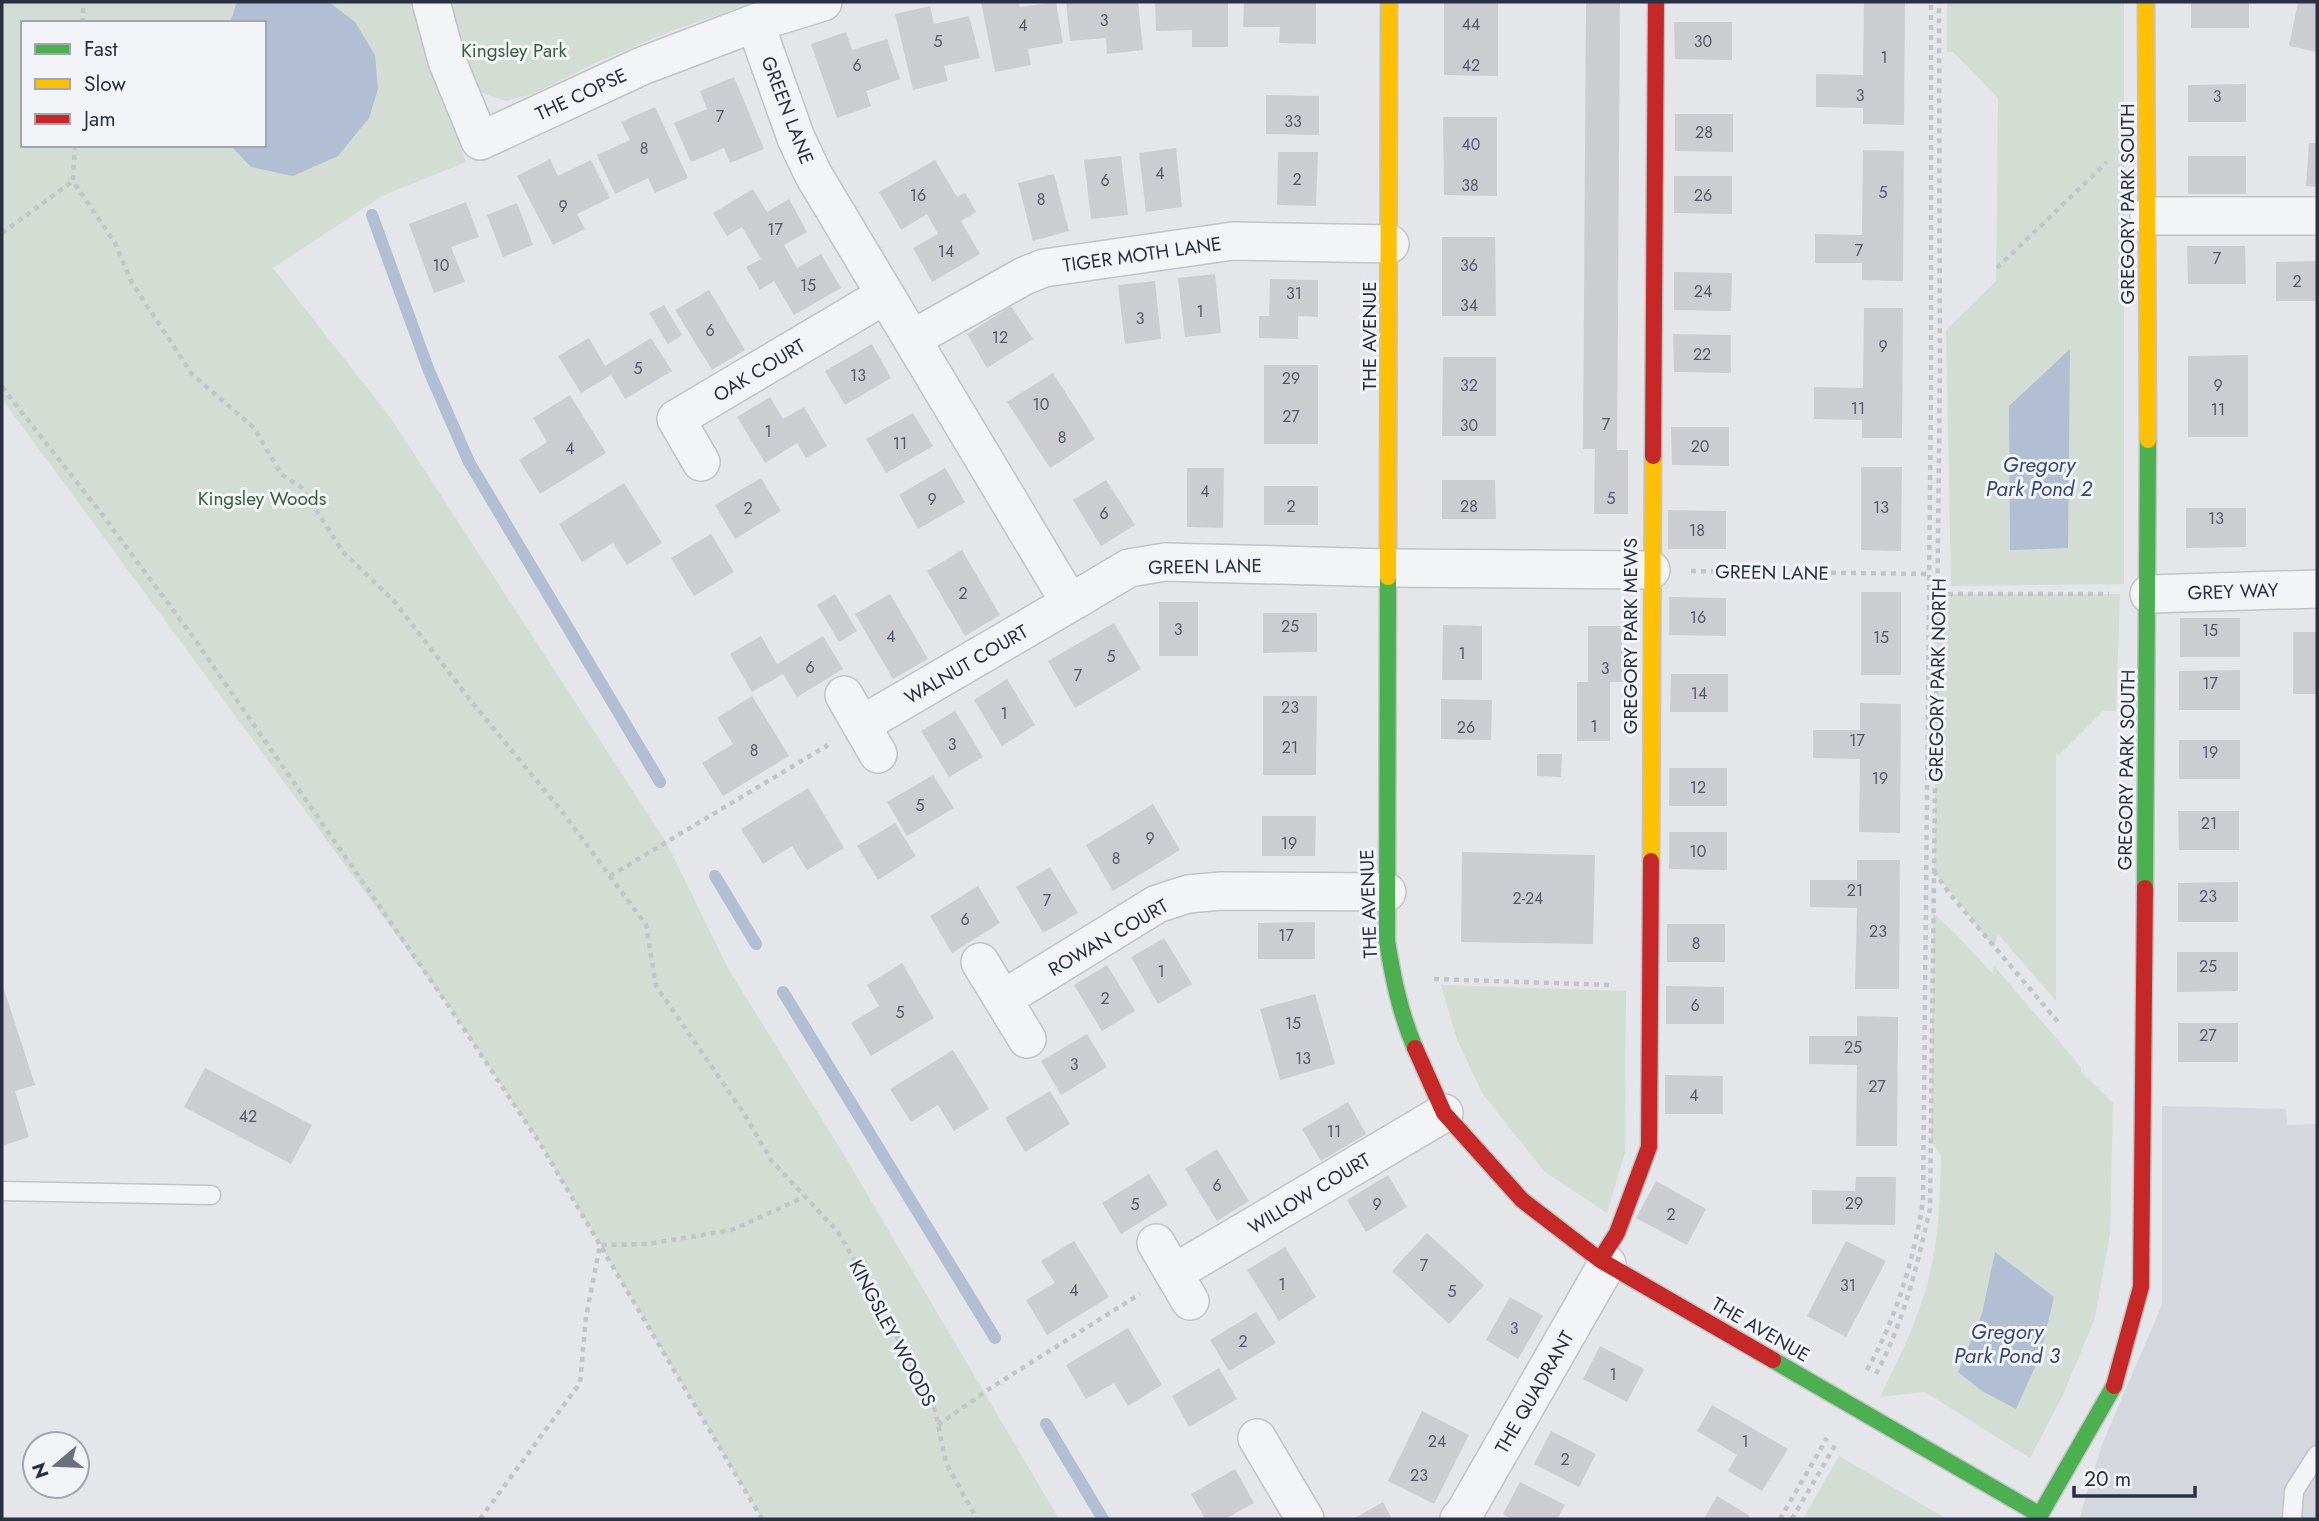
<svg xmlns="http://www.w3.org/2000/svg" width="2319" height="1521" viewBox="0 0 2319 1521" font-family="Jost,sans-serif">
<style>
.built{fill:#d4d7de}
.green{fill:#d3ddd4;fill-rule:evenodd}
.water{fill:#b2bed4}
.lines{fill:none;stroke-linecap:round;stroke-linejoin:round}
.stream{stroke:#b2bed4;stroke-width:12}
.building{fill:#cbcdd1}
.lane-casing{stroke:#c1c3c7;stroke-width:21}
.street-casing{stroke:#c1c3c7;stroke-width:40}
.fast-casing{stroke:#c1c3c7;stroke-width:19}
.slow-casing{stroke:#c1c3c7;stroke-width:19}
.jam-casing{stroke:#c1c3c7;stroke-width:19}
.path{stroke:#c3c4c9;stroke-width:4.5;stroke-dasharray:5 5;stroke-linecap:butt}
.lane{stroke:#f3f4f6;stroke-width:18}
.street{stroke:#f3f4f6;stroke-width:37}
.fast{stroke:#4caf50;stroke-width:16}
.slow{stroke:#ffc107;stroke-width:16}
.jam{stroke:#c62828;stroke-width:16}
.labels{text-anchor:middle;stroke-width:6;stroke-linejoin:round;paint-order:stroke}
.number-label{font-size:16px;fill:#545968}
.park-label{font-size:19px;fill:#395f37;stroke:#f2f4f8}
.street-label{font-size:19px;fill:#2a3043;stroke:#f2f4f8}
.water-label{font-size:21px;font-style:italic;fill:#334878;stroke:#f2f4f8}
</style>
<rect width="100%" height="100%" fill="#e4e6e9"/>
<path class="built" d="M2162,1106L2286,1109L2287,1125L2317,1124V1519H2079L2103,1442L2162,1305Z"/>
<path class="green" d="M2,2H414L422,40L466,162L382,196L273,268L390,417L666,842L729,970L841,1150L1059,1519H762L541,1145L448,1005L2,399ZM23,23H264V145H23Z
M445,2H755L669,32L595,63L533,94L506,101L482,93L469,71Z
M1947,2H2124V584L1951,586L1946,330L1996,281L1998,98L1953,52H1947Z
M1938,594H2120L2116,711H2103L2059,755L2056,754V1001L1998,934L1994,947L1934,871Z
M1933,913L1952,930L1993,974L1994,966L2081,1067V1072L2113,1103L2110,1234L2095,1318L2063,1395L2030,1458L1925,1392L1880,1397C1897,1362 1915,1326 1926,1288C1939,1245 1940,1199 1941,1155L1931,1141Z
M1441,985L1626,991L1625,1152L1607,1213L1545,1172L1482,1093L1457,1039Z
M1839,1456L1947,1519H1803Z"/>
<path class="water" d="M237,2H329L355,22L375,55L378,89L369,118L338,156L293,176L251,167L230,145H264V23H230Z
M2070,349L2068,548L2010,550L2009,406Z
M1995,1252L2054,1297L2040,1356L2016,1409L1982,1391L1958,1372L1982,1314Z"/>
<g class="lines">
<path class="stream" d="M372,215L429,371L469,462L660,782
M715,876L756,944
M783,992L995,1338
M1046,1424L1103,1519"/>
</g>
<path class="building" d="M981,2H1018L1020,7L1056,2L1063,43L1028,49L1031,65L995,72Z
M1066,2H1138L1143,50L1107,54L1106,38L1070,41Z
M1155,2H1228V47H1192V30L1156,31Z
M1244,2H1316V44L1279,43L1280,27H1243Z
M1444,2H1498V76L1444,75Z
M1586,2H1620L1617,450H1628V514H1594L1595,449H1583Z
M1864,2H1905L1904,125L1863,124V108L1816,107V74L1863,75Z
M2191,2H2249V28H2191Z
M2298,2H2317V52L2289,46Z
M930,6L934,24L969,16L980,58L944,66L948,81L913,90L895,14Z
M1674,22H1732V60L1675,59Z
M846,32L852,50L887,39L900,79L866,91L871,106L837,118L811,44Z
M734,77L764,149L730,163L724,148L691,162L674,123L707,109L700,91Z
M2246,84V122H2188V85Z
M1266,95L1319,96V135L1266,134Z
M655,107L688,178L655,193L648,178L615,194L597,155L630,140L621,122Z
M1675,114H1733V152L1675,151Z
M1443,117H1497V196L1444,195Z
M2309,143H2317V187L2306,186Z
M1176,148L1182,207L1146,212L1139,153Z
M1863,150L1904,151L1903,281L1862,280V263H1815V234L1862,235Z
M1278,152H1318L1316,206L1277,205Z
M1121,156L1128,215L1091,219L1084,160Z
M2188,156H2246V194H2188Z
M550,159L558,176L591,160L610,198L577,214L585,229L553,245L517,176Z
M935,160L957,197L965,193L976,212L961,221L980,254L932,282L913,248L938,234L927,214L901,230L879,192Z
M1054,174L1069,231L1033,241L1018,183Z
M1674,176H1732V214L1674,213Z
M753,189L767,212L789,199L807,232L784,245L797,268L821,254L841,288L794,315L774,281L760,290L746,267L761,259L742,227L727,236L713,213Z
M466,202L479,237L451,247L465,282L434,293L409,224Z
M517,203L533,245L503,257L487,215Z
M1442,237H1495L1496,316H1442Z
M2187,246H2245L2246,284H2188Z
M2317,261V301H2276V262Z
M1674,272L1732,273L1731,311L1674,310Z
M1215,274L1221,333L1185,337L1178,278Z
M1270,279L1318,280V317L1298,316V339L1259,338V316H1269Z
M1155,281L1161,339L1125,344L1118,285Z
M709,290L745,350L712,370L675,310Z
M664,305L682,335L668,344L649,313Z
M1011,306L1033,339L987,368L967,334Z
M1864,308H1903L1902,438H1862V420L1814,419V387L1863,388Z
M1673,334L1731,335V373L1674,372Z
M589,338L605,366L651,338L672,371L625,399L611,375L581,393L558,356Z
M872,344L891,378L845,405L825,371Z
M2248,355V437H2188V356Z
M1443,357H1496V436H1442Z
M1264,365H1318V444H1264Z
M1053,373L1095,439L1050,468L1007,402Z
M570,395L606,453L540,494L519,460L547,442L533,418Z
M770,397L783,419L804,407L827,446L806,458L797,443L765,463L737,417Z
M913,413L933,446L886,473L866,439Z
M1671,427H1729V466L1672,465Z
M1861,467H1902L1901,551L1861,550Z
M945,468L965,502L918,529L899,495Z
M1187,468H1224L1223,528L1187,527Z
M761,478L781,511L735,539L715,505Z
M1106,480L1135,525L1101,546L1073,500Z
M1442,480H1495L1496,519H1442Z
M624,483L662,543L627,565L613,543L582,562L559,524Z
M1264,486H1318V525H1264Z
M2186,508H2246V547L2186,548Z
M1668,510L1726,511V549H1668Z
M711,534L734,572L694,596L671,558Z
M962,550L1000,615L965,636L927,571Z
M1861,592H1901V675H1861Z
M835,594L857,631L839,642L817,605Z
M890,594L928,659L893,679L855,614Z
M1669,597L1726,598V636L1669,635Z
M1159,602H1198V656H1159Z
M1263,613H1317V652L1263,653Z
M2180,618H2240V657H2180Z
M1114,623L1141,669L1075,708L1048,661Z
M1443,625L1482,626V680H1442Z
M1588,626H1622L1623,682H1610V741H1577V682H1588Z
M2293,632H2317V694H2293Z
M761,636L777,664L823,636L843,669L797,697L783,674L752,692L730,654Z
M2240,670V710H2179V671Z
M1671,674H1728V712H1670Z
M1007,679L1035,725L1002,746L974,700Z
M752,696L789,756L723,796L702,763L733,744L717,718Z
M1263,696H1317L1316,775H1263Z
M1441,699L1492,700L1491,740L1441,739Z
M1860,703L1901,704L1900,833L1859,832L1860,759L1813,758V730H1860Z
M955,711L983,757L949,777L921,731Z
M2179,740H2240V779H2179Z
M1537,754H1562L1561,777L1537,776Z
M1669,768H1727V806H1669Z
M933,775L954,808L907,836L887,802Z
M808,788L844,848L807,870L792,846L763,864L741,829Z
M1153,804L1180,850L1113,891L1086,845Z
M2178,811H2239V850H2179Z
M1262,816H1316L1315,856H1262Z
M895,823L916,856L878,880L857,846Z
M1669,832H1727V870L1669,869Z
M1462,852L1595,855L1593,944L1461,942Z
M1857,860H1900L1899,989H1855L1857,908L1810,907V880H1857Z
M1050,867L1078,913L1043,933L1016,887Z
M2238,882V922H2178V883Z
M978,886L1000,923L952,953L930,916Z
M1315,922V959H1258V923Z
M1667,924H1725V962H1667Z
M1164,938L1192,984L1158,1004L1131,957Z
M2177,952H2238V991L2177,992Z
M902,963L934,1018L871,1056L851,1023L879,1006L867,985Z
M1107,965L1135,1011L1102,1031L1074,985Z
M2,983L35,1085L15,1091L29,1137L2,1146Z
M1666,986L1724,987V1024H1666Z
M1315,994L1335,1064L1280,1080L1260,1009Z
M1857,1016L1898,1017L1897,1146H1856L1857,1065L1809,1064V1036H1857Z
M2178,1023H2238V1062H2178Z
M1087,1034L1107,1067L1061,1095L1041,1061Z
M953,1050L989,1109L954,1131L938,1105L911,1122L890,1089Z
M205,1068L312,1125L291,1164L184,1107Z
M1665,1075L1723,1076V1114H1665Z
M1050,1091L1070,1124L1025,1152L1005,1118Z
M1348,1102L1366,1134L1321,1161L1302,1129Z
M1217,1149L1249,1201L1217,1221L1185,1169Z
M1149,1174L1168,1205L1121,1234L1102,1203Z
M1388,1175L1407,1207L1366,1232L1347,1200Z
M1856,1177H1896L1895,1225L1812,1224V1190L1855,1191Z
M1656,1181L1706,1209L1687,1245L1636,1218Z
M1427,1233L1484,1285L1449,1324L1392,1271Z
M1074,1241L1109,1297L1047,1335L1026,1300L1055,1283L1041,1261Z
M1846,1241L1886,1261L1846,1337L1807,1316Z
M1285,1247L1316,1297L1279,1321L1247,1270Z
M1510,1297L1543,1316L1518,1359L1486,1340Z
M1256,1312L1276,1343L1229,1371L1210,1340Z
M1128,1328L1162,1385L1128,1406L1114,1383L1086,1399L1066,1365Z
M1600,1346L1644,1369L1627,1402L1583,1379Z
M1219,1368L1237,1399L1189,1427L1172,1396Z
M1712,1405L1788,1449L1762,1491L1728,1471L1737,1455L1697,1431Z
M1422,1411L1469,1435L1434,1504L1388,1481Z
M1551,1431L1596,1454L1579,1487L1534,1464Z
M1235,1469L1254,1503L1225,1519H1205L1191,1494Z
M1520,1482L1565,1505L1557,1519H1512L1503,1514Z
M1717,1496L1750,1516L1748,1519H1704Z
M1383,1502L1392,1519H1353Z"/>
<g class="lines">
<g class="lane-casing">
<path id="lane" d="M2,1191L211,1195
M2292,1519L2294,1491L2317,1455"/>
</g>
<g class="street-casing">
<path id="street" d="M431,2L447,61L480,141L642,66L755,23L823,2
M755,23L796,138L813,174L1070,603L1129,568L1165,562L1388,568L1651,570
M2149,216H2317
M912,339L1024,276L1044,268L1233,241L1390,244
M701,462L676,419L885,295
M2149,594L2317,589
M844,695L878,754
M861,725L1070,603
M980,962L1027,1039
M1003,999L1157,904L1188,894L1221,891L1387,892
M1156,1243L1190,1301
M1174,1273L1444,1113
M1257,1438L1305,1519
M1459,1519L1465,1512L1607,1264"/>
</g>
<g class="fast-casing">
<path id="fast" d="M1388,577L1387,941C1393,978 1400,1013 1415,1048
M2145,888L2148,440
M1773,1360L2040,1515L2114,1386"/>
</g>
<g class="slow-casing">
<path id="slow" d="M2146,2L2148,440
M1388,577L1389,2
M1651,861L1653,456"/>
</g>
<g class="jam-casing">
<path id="jam" d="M1653,456L1656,2
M1415,1048L1444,1113L1522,1200L1600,1260L1773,1360
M1600,1260L1617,1233L1649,1147L1651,861
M2114,1386L2141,1287L2145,888"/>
</g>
<path class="path" d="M83,23V2
M75,145L73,181L115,243L132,283L192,374L254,428L281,474L302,488L343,552L394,601L471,701L564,814L646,925L656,986L745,1115L771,1160L838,1232L879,1303L935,1410L946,1463L977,1519
M2,233L73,181
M1997,268L2107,162
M2,387L101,513L193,637L448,1005L541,1145L762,1519
M1691,571L1928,574
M1938,594H2109
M1934,871L1949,893L2058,1022
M610,876L828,745
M1434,979L1610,985
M1867,1370C1896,1319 1914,1259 1923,1201L1931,390V2
M1876,1374C1904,1322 1917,1266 1930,1209L1940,370L1939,2
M938,1425L989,1389L1140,1294
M480,1519L580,1383L586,1317L600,1245L647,1244L732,1230L804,1197
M1780,1519L1827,1438
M1792,1519L1837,1442"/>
<use href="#lane" class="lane"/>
<use href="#street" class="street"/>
<use href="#fast" class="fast"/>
<use href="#slow" class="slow"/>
<use href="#jam" class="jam"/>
</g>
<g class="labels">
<g class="number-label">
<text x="1104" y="26">3</text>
<text x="1471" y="30">44</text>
<text x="1023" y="31">4</text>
<text x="938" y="47">5</text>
<text x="1703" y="47">30</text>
<text x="1884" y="63">1</text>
<text x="857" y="71">6</text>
<text x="1471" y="71">42</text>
<text x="1860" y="101">3</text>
<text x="2217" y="102">3</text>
<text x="720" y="122">7</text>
<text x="1293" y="127">33</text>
<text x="1704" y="138">28</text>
<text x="1471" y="150">40</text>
<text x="644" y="154">8</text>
<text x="1160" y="179">4</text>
<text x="1297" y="185">2</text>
<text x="1105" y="186">6</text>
<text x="1470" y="191">38</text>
<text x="1883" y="198">5</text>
<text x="918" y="201">16</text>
<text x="1703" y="201">26</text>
<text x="1041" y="205">8</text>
<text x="563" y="212">9</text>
<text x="775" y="235">17</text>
<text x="1859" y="256">7</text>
<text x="946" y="257">14</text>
<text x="2217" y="264">7</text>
<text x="441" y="271">10</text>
<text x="1469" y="271">36</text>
<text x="2297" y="287">2</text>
<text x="808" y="291">15</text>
<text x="1703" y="297">24</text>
<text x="1294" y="299">31</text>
<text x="1469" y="311">34</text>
<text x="1200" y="317">1</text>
<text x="1140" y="324">3</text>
<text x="710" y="336">6</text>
<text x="1000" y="343">12</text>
<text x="1883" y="352">9</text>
<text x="1702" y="360">22</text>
<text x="638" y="374">5</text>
<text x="858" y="381">13</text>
<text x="1291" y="384">29</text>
<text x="1469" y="391">32</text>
<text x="2218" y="391">9</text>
<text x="1041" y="410">10</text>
<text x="1858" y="414">11</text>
<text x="2218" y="415">11</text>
<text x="1291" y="422">27</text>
<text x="1606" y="430">7</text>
<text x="1469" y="431">30</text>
<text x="768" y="437">1</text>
<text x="1062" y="443">8</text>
<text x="900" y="449">11</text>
<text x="1700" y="452">20</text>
<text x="570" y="454">4</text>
<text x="1205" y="497">4</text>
<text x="1611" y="504">5</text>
<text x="932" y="505">9</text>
<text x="1291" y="512">2</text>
<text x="1469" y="512">28</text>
<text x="1881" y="513">13</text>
<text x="748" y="514">2</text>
<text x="1104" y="519">6</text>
<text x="2216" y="524">13</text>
<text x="1697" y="536">18</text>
<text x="963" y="599">2</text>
<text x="1698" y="623">16</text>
<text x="1290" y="632">25</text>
<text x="1178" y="635">3</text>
<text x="2210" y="636">15</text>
<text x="891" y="642">4</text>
<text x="1881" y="643">15</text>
<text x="1462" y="659">1</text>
<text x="1111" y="662">5</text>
<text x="810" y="673">6</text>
<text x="1605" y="674">3</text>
<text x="1078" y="681">7</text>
<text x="2210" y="689">17</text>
<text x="1699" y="699">14</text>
<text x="1290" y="713">23</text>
<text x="1004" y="719">1</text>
<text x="1594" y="732">1</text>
<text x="1466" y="733">26</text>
<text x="1857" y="746">17</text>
<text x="952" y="750">3</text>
<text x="1290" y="753">21</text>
<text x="754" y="756">8</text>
<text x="2210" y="758">19</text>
<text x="1880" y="784">19</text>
<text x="1698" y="793">12</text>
<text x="920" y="811">5</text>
<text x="2209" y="829">21</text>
<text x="1150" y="844">9</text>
<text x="1289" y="849">19</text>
<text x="1698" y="857">10</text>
<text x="1116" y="864">8</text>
<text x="1855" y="896">21</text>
<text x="2208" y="902">23</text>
<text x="1528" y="904">2-24</text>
<text x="1047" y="906">7</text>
<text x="965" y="925">6</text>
<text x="1878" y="937">23</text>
<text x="1286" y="941">17</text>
<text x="1696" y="949">8</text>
<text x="2208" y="972">25</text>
<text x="1161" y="977">1</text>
<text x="1105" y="1004">2</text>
<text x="1695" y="1011">6</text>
<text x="900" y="1018">5</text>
<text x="1293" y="1029">15</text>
<text x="2208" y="1041">27</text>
<text x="1853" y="1053">25</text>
<text x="1303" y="1064">13</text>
<text x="1074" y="1070">3</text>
<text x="1877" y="1092">27</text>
<text x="1694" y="1101">4</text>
<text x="248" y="1122">42</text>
<text x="1334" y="1137">11</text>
<text x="1217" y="1191">6</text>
<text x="1854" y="1209">29</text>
<text x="1135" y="1210">5</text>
<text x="1377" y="1210">9</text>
<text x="1671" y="1220">2</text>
<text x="1424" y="1271">7</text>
<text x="1282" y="1290">1</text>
<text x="1848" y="1291">31</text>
<text x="1074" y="1296">4</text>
<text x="1452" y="1297">5</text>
<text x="1514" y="1334">3</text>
<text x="1243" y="1347">2</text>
<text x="1613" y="1380">1</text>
<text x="1437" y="1447">24</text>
<text x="1745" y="1447">1</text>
<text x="1565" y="1465">2</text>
<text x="1419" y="1481">23</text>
</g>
<g class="park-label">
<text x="514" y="57">Kingsley Park</text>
<text x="262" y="505">Kingsley Woods</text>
</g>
<g class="street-label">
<text transform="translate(581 94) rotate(-25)" y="7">THE COPSE</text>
<text transform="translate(788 110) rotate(69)" y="7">GREEN LANE</text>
<text transform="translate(2127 204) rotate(-90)" y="7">GREGORY PARK SOUTH</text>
<text transform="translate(1142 254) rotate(-8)" y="7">TIGER MOTH LANE</text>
<text transform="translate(1369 336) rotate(-90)" y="7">THE AVENUE</text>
<text transform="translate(759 370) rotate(-31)" y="7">OAK COURT</text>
<text transform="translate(1205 566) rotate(-1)" y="7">GREEN LANE</text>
<text transform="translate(1772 572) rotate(1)" y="7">GREEN LANE</text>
<text transform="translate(2233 591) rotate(-2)" y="7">GREY WAY</text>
<text transform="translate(1630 636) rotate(-90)" y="7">GREGORY PARK MEWS</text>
<text transform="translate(966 664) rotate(-30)" y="7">WALNUT COURT</text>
<text transform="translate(1937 680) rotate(-89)" y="7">GREGORY PARK NORTH</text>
<text transform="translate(2126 770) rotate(-89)" y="7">GREGORY PARK SOUTH</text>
<text transform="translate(1368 904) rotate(-92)" y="7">THE AVENUE</text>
<text transform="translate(1108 937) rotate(-30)" y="7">ROWAN COURT</text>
<text transform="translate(1309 1193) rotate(-31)" y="7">WILLOW COURT</text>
<text transform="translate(1761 1329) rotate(30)" y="7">THE AVENUE</text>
<text transform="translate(893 1333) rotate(62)" y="7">KINGSLEY WOODS</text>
<text transform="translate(1534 1392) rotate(-60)" y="7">THE QUADRANT</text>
</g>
<g class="water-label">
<text x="2039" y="472">Gregory<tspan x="2039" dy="24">Park Pond 2</tspan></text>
<text x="2007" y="1339">Gregory<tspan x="2007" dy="24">Park Pond 3</tspan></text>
</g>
</g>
<rect width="2319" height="1521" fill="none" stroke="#2a3043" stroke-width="7"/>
<rect x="21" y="21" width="245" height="126" fill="#f2f4f8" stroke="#a2a6b0" stroke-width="2"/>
<rect x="35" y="44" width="35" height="10" fill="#4caf50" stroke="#a2a6b0" stroke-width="2"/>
<text x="84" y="56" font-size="21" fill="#2a3043">Fast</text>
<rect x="35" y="79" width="35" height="10" fill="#ffc107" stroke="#a2a6b0" stroke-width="2"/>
<text x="84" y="91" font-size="21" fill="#2a3043">Slow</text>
<rect x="35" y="114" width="35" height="10" fill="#c62828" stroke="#a2a6b0" stroke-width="2"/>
<text x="84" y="126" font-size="21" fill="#2a3043">Jam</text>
<g transform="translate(56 1465) rotate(251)"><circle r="33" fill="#f2f4f8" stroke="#a2a6b0" stroke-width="2"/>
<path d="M0-5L12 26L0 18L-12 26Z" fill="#6b707d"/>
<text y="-10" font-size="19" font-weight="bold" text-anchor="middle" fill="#2a3043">N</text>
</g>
<path d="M2074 1486v10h121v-10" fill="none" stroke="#2a3043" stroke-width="3.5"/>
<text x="2084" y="1486" font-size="21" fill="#2a3043" stroke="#f2f4f8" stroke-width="5" paint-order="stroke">20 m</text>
</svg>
